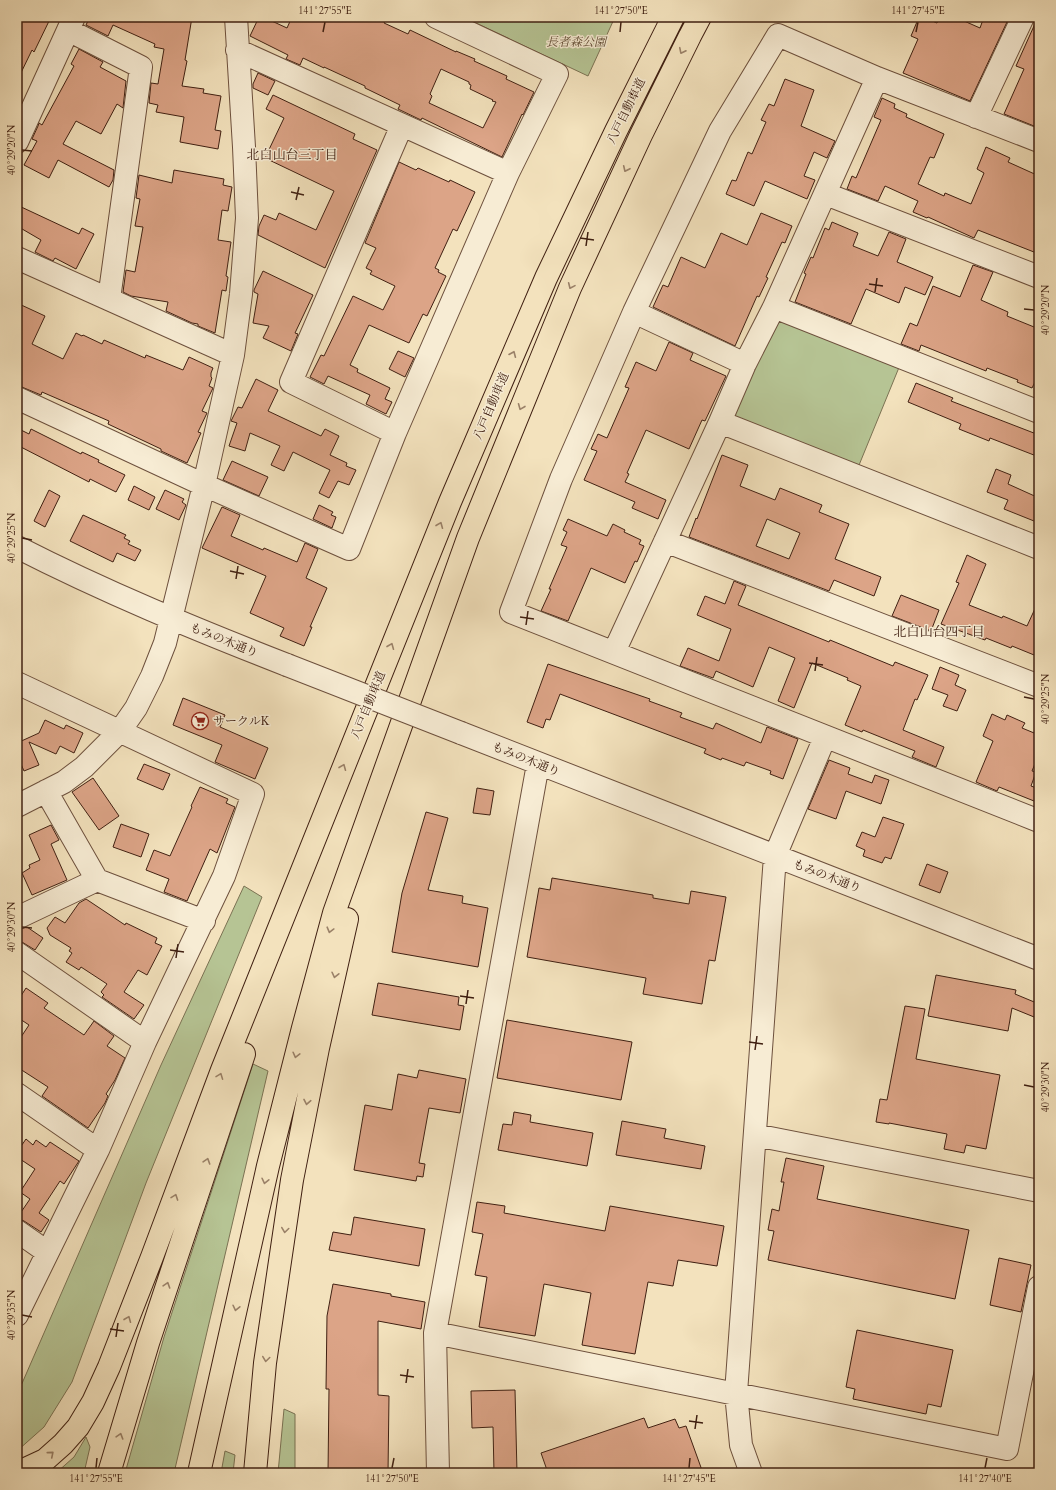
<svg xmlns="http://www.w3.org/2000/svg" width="1056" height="1490" viewBox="0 0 1056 1490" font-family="Cardo,'Noto Serif JP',serif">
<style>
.green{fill:#b6c494;stroke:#7b7253}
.building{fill:#dca487;stroke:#402012;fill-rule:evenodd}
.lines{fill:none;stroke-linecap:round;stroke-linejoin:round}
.minor-casing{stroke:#6d503d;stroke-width:24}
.highway-casing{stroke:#402012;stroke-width:24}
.minor{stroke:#f7ecd4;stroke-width:22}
.highway{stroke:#f3e2bd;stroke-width:22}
.minor-bridge-casing{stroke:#6d503d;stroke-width:24;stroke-linecap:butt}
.minor-bridge{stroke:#f7ecd4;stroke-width:22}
.oneway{stroke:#9a8168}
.ticks{fill:none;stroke:#402012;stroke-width:1.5}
.labels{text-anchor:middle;stroke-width:3;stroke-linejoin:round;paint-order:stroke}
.park-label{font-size:12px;font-style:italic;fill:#5e4932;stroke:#f7ecd4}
.street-label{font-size:12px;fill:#402012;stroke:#f7ecd4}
.poi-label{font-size:12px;fill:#402012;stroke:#f7ecd4;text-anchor:start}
.neighbourhood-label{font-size:13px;fill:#402012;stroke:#f7ecd4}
.neatline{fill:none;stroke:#402012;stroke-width:1.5}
.ticks-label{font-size:10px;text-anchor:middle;fill:#402012}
</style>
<rect width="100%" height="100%" fill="#f3e2bd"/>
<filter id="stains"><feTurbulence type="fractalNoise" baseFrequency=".005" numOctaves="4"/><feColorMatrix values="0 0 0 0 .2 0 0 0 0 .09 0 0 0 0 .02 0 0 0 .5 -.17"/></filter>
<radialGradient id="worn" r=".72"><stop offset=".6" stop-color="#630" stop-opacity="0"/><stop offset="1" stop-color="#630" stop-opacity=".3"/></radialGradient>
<path class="green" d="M463,17H615L588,76Z
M781,319L900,365L857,470L735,421L730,413L775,321Z
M244,886L262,897L146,1183L72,1382L44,1427L17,1451V1390L20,1388L161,1065Z
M253,1064L268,1071L174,1473H125L164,1337Z
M284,1409L295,1414V1473H278Z
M86,1437L90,1447L84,1473H56L74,1457Z
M225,1451L235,1455L233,1473H221Z"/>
<path class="building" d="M17,17H51L34,52L32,50L17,81Z
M90,17H192L185,60L187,61L182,86L204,89L203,93L221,96L215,130L221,131L218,149L180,142L184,117L156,112L158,105L149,103L151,83L158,84L164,49L154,47L155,44L113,25L108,36L86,25Z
M259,17H263L287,28L292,17H387L384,23L408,34L410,30L456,52V51L475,59L474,61L507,76L506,79L534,92L523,115L522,114L502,157L422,118L421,120L398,109L400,105L365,88V86L324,67V68L303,58L300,65L286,59L288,55L250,36ZM441,69L469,82V84L471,85L470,89L493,100L492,101L496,102L483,128L429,103L432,96L430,94Z
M919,17H923L937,23L940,17H955L980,28L984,17H994L1007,22L970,101L903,73L918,39L911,36Z
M1038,17H1039V128L1004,114L1024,69L1016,66Z
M79,49L103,62L100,67L126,81L123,108L117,104L101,134L76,121L63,144L114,170L113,180L109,187L58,160L49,178L24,165L37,141L32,139L38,126L39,123L42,125L74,66L71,64Z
M258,73L275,81L268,95L253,88V84Z
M785,79L814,90L801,126L835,141L827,158L814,152L804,176L815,180L807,199L765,181L754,206L726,194L732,180L736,181L748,152L752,154L766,122L761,120L769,104L774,106Z
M273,95L355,134L353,139L377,150L325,268L258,235L259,226L264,215L276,220L279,213L316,230L334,191L265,158L284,118L266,109Z
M882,98L895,104L894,108L907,114L906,117L944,134L934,158L930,157L918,184L944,196L945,193L971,204L984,173L977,169L986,147L1010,158L1008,162L1039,176V254L978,230L974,238L928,217L927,218L913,212L918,201L885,186L878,201L847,189L852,176L856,178L881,120L874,117Z
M399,162L416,170L418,168L449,182L450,180L475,192L457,231L453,229L435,268L439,270L438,272L446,276L427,316L423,314L409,343L369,325L350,365L358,369L357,372L390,388L385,399L392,402L386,414L366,404L370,395L328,376L324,384L310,377L321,355L324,356L353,296L383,310L395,286L370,274L372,271L366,268L376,248L365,243Z
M174,170L224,179L223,185L232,187L228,211L222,210L218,240L231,242L226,276L228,277L226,291L222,290L215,333L198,326V324L192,323L166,311L168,302L131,296L123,292L126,270L135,272L143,227L135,226L140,199L136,198L139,175L172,183Z
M17,205L79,234L82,228L94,234L76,269L55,258L53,261L35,252L41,240L17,226Z
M761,213L792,226L785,243L782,242L766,277L768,278L759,297L757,296L735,346L653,307L663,285L668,287L681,257L705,268L721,233L747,245Z
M832,222L858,233L853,246L878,256L889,232L906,239L897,262L933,277L925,295L905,287L899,303L866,289L851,324L795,302L806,274L804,273L811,257L813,258L825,228L829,230Z
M973,265L993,272L981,300L1008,312L1007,316L1039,329V384L1035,382L1032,388L1017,382L1018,380L987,368L986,371L921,345L919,351L901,344L910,323L917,326L933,286L960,297Z
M263,271L313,295L295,333L298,334L291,351L263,338L269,326L253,323L258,294L254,292V290Z
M17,303L45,316L32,344L63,359L76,333L82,336L83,335L102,344L104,340L145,358L146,355L183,370L189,357L213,368L211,373V377L212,378L209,386L213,388L202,411L207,413L198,432L201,433L187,463L161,451V449L108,424L109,421L42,392L41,395L17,385Z
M669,342L693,353L690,360L726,376L705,421L702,420L689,449L646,430L627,473L629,474L625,482L666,500L658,519L632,508L635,502L584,480L597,451L591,449L598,434L607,438L629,388L625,387L636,362L656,371Z
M398,351L414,358L405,377L389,369Z
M256,379L278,390L268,411L321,436L325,429L339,436L330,455L347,463L346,466L356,470L349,485L338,481L329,498L319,493L330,470L293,452L284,471L271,465L280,446L250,433L245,451L229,446L237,423L231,421L238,407L242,408Z
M916,383L953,398L951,401L1039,435V457L990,438L989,441L959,429L961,424L908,402Z
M17,428L29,434L31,429L81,454L82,452L99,460L98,462L125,475L116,492L90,479L89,482L17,445Z
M722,455L748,465L740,486L775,500L780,488L822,505L819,512L849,524L835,559L881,577L874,596L834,580L829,591L689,537L696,518L697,519ZM767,519L800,533L789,559L756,546Z
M232,461L268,477L259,496L223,480Z
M996,469L1011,475L1008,484L1039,498V523L1004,509L1008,500L987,492Z
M134,486L155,497L149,510L128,500Z
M49,490L60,496L45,527L34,521Z
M165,490L184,499L182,502L186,505L179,520L156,509Z
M319,505L333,512L331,515L336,517L332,528L313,519Z
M222,507L240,515L231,536L263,550L264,548L297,562L305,543L318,549L306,578L327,588L310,627H312L304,646L280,636L284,628L250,613L266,576L202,548Z
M83,515L126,535L124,538L130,541L128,544L141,550L135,561L117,553L113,562L70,541Z
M568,519L607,536L613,524L625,530L624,532L641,540L639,544L644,546L637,562L635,561L625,583L591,568L568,621L541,611L551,589H549L567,547L561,545L567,532L563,530Z
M967,555L986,564L969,605L1002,618L1003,616L1027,626L1039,600V657L1012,646L1011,648L986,638L985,640L941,624L959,583L956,582Z
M734,581L746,586L738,605L829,642L830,640L893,666L895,662L928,675L917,700L915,699L903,730L944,747L936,767L912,757L915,751L863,730L862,732L845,725L861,686L847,680L848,678L812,663L794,708L778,701L795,658L769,647L753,687L716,671L713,678L680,666L688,648L719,661L731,629L697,615L705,596L725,604Z
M901,595L939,610L931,631L892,616Z
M548,664L650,699L649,701L682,713L680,717L713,729L716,723L761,743L767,727L798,739L783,779L770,774L771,771L746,762L744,766L722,758L721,760L711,756L704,753L706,749L560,694L550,720L546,719L543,728L527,722Z
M940,667L959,675L955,685L966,690L957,711L943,706L948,695L932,689Z
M183,698L225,715L220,727L268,748L255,779L215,762L222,745L173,725Z
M992,714L1005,720L1007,715L1025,723L1022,728L1039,735V754L1032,771L1036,772L1031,786L1039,789V803L999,787L997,791L976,782L993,741L983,736Z
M45,720L64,729L66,725L83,733L74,753L60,746L56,754L29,742L39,765L24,771L17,755V743L39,733Z
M829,760L850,768L848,774L872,783L875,775L889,780L881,804L846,791L836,819L808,809Z
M144,764L170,774L163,790L137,779Z
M93,778L119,816L99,830L72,792Z
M200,787L228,799L226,803L235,807L217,853L210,849L187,901L164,892L169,879L146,870L154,850L170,856L192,807L191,806Z
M477,788L494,791L490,815L473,813Z
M426,812L448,818L428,890L463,896L462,903L488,908L478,967L392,952L402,893Z
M883,817L904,824L891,859L885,857L882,863L863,856L865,850L856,846L862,832L875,837Z
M121,824L149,834L141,857L113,847Z
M51,825L59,840L51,844L67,880L32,895L22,873L30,868L29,865L40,860L29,835Z
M927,864L948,872L940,893L919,885Z
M552,878L653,895V898L689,904L691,891L726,897L715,961L709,960L702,1004L643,994L646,978L527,957L539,888L550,890Z
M86,899L125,925L126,923L157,938L155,943L162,946L147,975L138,970L124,992L144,1005L134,1019L102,997L104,995L101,992L107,984L81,967L79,970L66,962L72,953L69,951L71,948L50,935L47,928L55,917L65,923L79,903Z
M27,927L43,938L35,950L17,939V932L18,930Z
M936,975L1016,990L1015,994L1039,1004V1019L1012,1008L1008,1031L928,1016Z
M378,983L459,997L458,1005L464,1006L460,1030L372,1015Z
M26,988L48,1003L44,1008L84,1035L94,1021L114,1036L107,1046L125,1058L115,1080L106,1094L108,1096L105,1103L88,1128L42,1096L48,1087L17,1067V1043L29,1025L17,1017V1002Z
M905,1006L925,1009L916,1059L1000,1075L986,1149L966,1145L964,1153L944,1149L947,1134L889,1123V1124L876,1122L880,1099L887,1100Z
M507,1020L632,1042L621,1100L497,1078Z
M419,1070L466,1079L460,1113L429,1108L419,1163L425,1164L423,1177L417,1176L416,1181L354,1170L365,1105L392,1110L398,1074L417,1078Z
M514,1112L531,1115L530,1122L593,1133L587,1166L498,1150L503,1124L512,1125Z
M622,1121L666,1129L664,1138L705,1146L701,1169L616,1155Z
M26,1139L33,1145L36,1140L46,1147L50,1142L79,1161L64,1184L60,1181L39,1213L49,1220L41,1232L24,1221L17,1218L30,1199L20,1192L35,1169L17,1157V1152Z
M786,1158L824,1166L817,1199L969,1230L955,1299L768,1260L774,1231L768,1230L772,1209L779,1211L784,1182H781Z
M477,1202L505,1206L504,1213L605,1231L610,1206L724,1226L717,1266L678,1260L673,1286L648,1282L635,1354L582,1345L591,1293L544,1284L535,1336L479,1327L487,1277L475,1275L483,1234L472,1232Z
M354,1217L425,1229L419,1266L329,1250L333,1232L351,1235Z
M999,1258L1031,1265L1021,1312L990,1305Z
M333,1284L391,1294V1296L425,1302L421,1329L378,1321V1395L389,1396L388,1473H328L329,1389H326L327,1316Z
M857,1330L953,1350L941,1407L928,1404L926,1414L853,1399L855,1389L846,1387Z
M515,1390L517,1473H494L493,1427L472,1428L471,1391Z
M644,1418L648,1428L675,1419L679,1428L686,1426L703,1473H548L541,1453Z"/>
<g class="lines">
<g class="minor-casing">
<path id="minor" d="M68,30L141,67L109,299
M237,50L508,173
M976,117L1023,17
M1039,141L877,78L778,35L720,131L634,312L561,479L511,612L1039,821
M17,142L74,17
M826,194L1039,277
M17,258L233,355
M774,307L1039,412
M634,312L745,364
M17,398L204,485L349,549L395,433L508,173L557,74L436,17
M720,422L1039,548
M395,433L291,382L402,125
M665,541L1039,686
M17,547C105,592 195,629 287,665
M614,652L720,422L745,364L774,307L877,78
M17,683L253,794L224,876L145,1042L98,1150L17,1315
M461,733L1039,959
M46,791L97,880L204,921
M17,806L64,782L84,767L120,731L136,708L152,676L165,643L204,485L233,355L241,294L247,218L244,147L236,17
M17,918L97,880
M17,953L145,1042
M17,1094L98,1150
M755,1135L1039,1191
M17,1231L47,1252
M435,1333L1007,1449L1039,1287
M438,1473L435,1333L538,764
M751,1473L741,1445L736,1393L775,856L825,737"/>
</g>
<g class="highway-casing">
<path id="highway" d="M17,1473L45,1460L63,1444L78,1427L93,1402L109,1367L152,1257L222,1070L450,502L546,278L616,131L673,17
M109,1473L148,1343L244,1054
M199,1473L268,1166L303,1028L334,913L468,538L570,288L641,135L690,36L700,17
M255,1473L265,1363L292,1180L318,1048L347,919"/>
</g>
<use href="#minor" class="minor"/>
<use href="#highway" class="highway"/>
<g class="minor-bridge-casing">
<path id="minor-bridge" d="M287,665L461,733"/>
</g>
<use href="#minor-bridge" class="minor-bridge"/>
</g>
<defs><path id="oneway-chevron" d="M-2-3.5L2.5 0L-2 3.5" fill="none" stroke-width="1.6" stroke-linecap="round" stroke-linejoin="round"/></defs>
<g class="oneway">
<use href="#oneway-chevron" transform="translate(682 51) rotate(116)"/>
<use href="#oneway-chevron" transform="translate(626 169) rotate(115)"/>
<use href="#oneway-chevron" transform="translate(571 286) rotate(114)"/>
<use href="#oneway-chevron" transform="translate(513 354) rotate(-67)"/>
<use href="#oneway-chevron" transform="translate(521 407) rotate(112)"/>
<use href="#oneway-chevron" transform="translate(440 525) rotate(-68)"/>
<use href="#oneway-chevron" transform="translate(391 646) rotate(-68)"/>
<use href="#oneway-chevron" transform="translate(343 767) rotate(-68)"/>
<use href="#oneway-chevron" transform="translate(330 930) rotate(105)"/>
<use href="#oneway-chevron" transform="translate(335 975) rotate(103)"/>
<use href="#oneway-chevron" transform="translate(296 1055) rotate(104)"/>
<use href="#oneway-chevron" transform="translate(220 1076) rotate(-69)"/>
<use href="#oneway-chevron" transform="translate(307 1102) rotate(101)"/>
<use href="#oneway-chevron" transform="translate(207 1161) rotate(-72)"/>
<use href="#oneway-chevron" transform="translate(265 1181) rotate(103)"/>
<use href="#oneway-chevron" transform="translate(175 1197) rotate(-70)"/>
<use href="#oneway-chevron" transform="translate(285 1230) rotate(98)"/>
<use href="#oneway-chevron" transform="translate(167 1285) rotate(-72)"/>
<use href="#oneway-chevron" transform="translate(236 1308) rotate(103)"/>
<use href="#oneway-chevron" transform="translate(128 1319) rotate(-68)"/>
<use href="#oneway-chevron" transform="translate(266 1359) rotate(98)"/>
<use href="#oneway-chevron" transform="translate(120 1436) rotate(-73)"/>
<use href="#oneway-chevron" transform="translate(51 1454) rotate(-40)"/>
</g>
<path class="ticks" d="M323,32L325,22M620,32L621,22M916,32L918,22M22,150L32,151M291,192L304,195M296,200L299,187M580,238L594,240M586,246L588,232M869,284L883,286M875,292L877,278M1024,309L1034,310M22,538L32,540M230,571L244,574M236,579L238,566M520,617L534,619M526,625L528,611M809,663L823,665M815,671L817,657M1024,697L1034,699M22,927L32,928M170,950L184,952M176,958L178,944M460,996L474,998M466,1004L468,990M749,1042L763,1044M755,1050L757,1036M1024,1085L1034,1087M22,1315L32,1317M110,1329L124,1331M116,1337L118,1323M400,1375L414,1377M406,1383L408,1369M689,1421L703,1423M695,1429L697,1415M96,1468L97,1458M392,1468L394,1458M689,1468L690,1458M985,1468L987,1458"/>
<defs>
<g id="supermarket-ring" transform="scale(0.9)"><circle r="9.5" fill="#f7ecd4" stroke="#8f2418" stroke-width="1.5"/><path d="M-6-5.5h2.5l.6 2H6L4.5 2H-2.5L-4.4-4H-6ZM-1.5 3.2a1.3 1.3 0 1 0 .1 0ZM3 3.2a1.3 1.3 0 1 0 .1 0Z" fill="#8f2418"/></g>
</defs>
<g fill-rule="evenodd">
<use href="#supermarket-ring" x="200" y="721"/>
</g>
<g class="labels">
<g class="park-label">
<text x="576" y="46">長者森公園</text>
</g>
<g class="street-label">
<text transform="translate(626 111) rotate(-64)" y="4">八戸自動車道</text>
<text transform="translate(491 406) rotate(-67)" y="4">八戸自動車道</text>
<text transform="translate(224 640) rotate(22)" y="4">もみの木通り</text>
<text transform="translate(368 705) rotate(-68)" y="4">八戸自動車道</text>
<text transform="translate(526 759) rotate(22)" y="4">もみの木通り</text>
<text transform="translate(827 876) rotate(21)" y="4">もみの木通り</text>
</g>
<g class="poi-label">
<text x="213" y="725">サークルK</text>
</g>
<g class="neighbourhood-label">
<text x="292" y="159">北白山台三丁目</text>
<text x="939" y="636">北白山台四丁目</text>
</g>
</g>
<rect width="1056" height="1490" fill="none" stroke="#f3e2bd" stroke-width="44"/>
<rect x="22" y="22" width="1012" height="1446" class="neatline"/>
<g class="ticks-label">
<text x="325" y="14">141°27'55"E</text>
<text x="621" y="14">141°27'50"E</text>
<text x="918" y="14">141°27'45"E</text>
<text transform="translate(11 150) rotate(-90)" y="4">40°29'20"N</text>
<text transform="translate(1045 310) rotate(-90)" y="4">40°29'20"N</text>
<text transform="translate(11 538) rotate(-90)" y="4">40°29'25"N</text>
<text transform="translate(1045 699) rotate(-90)" y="4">40°29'25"N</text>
<text transform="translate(11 927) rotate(-90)" y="4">40°29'30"N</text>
<text transform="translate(1045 1087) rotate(-90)" y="4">40°29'30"N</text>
<text transform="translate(11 1315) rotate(-90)" y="4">40°29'35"N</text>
<text x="96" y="1482">141°27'55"E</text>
<text x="392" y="1482">141°27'50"E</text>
<text x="689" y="1482">141°27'45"E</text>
<text x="985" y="1482">141°27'40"E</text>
</g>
<rect width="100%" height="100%" filter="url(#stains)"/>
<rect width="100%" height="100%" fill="url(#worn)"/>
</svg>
